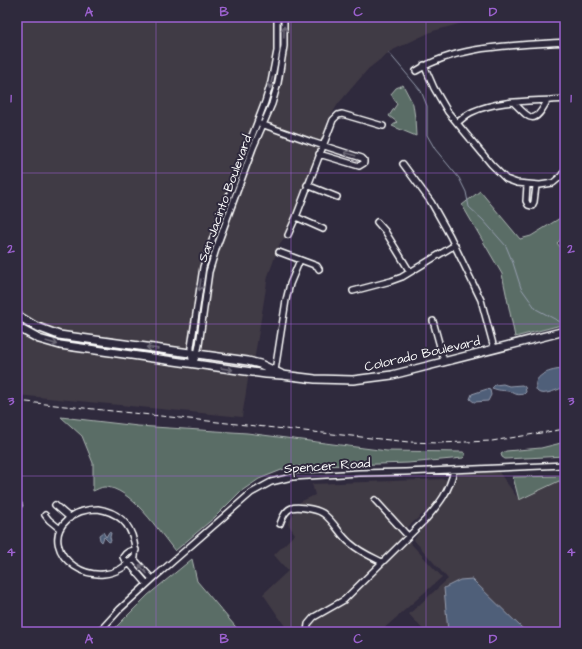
<svg xmlns="http://www.w3.org/2000/svg" width="582" height="649" viewBox="0 0 582 649" font-family="'Architects Daughter',sans-serif">
<style>
.built{fill:#413a45}
.green{fill:#5a6d66;stroke:#acb6b2}
.water{fill:#505e79;stroke:#969eaf}
.lines{fill:none;stroke-linecap:round;stroke-linejoin:round}
.stream{stroke:#969eaf;stroke-width:1}
.minor-casing{stroke:#fff;stroke-width:8}
.major-casing{stroke:#fff;stroke-width:10}
.minor{stroke:#2f2a3d;stroke-width:5}
.major{stroke:#2f2a3d;stroke-width:7}
.rail{stroke:#fff;stroke-width:1;stroke-dasharray:6 3;stroke-linecap:butt}
.oneway{stroke:#6d6a77}
.grid{fill:none;stroke:#9c61cf;stroke-width:1;stroke-opacity:0.55}
.labels{text-anchor:middle;stroke-width:4;stroke-linejoin:round;paint-order:stroke}
.street-label{font-size:13px;fill:#fff;stroke:#2f2a3d}
.neatline{fill:none;stroke:#9c61cf;stroke-width:1.5}
.grid-label{font-size:13px;text-anchor:middle;font-weight:bold;fill:#9c61cf}
</style>
<rect width="100%" height="100%" fill="#2f2a3d"/>
<filter id="ink" filterUnits="userSpaceOnUse"><feTurbulence type="fractalNoise" baseFrequency=".025" numOctaves="2"/><feDisplacementMap in="SourceGraphic" scale="8" xChannelSelector="R" yChannelSelector="G"/><feConvolveMatrix kernelMatrix="1 2 1 2 8 2 1 2 1" color-interpolation-filters="sRGB"/></filter>
<g filter="url(#ink)">
<path class="built" d="M17,17H502L477,19L433,31L391,51L368,69L338,104L327,122L323,146L288,235L280,243L268,276L255,355L249,373L242,417L17,395Z
M454,470L499,472L519,500L559,481L565,484V632H425L409,614L448,579L414,540L451,484Z
M446,479L448,481L447,484L430,510L429,509L425,514L424,513L401,533L442,577L380,632H289L263,594L288,571L274,555L295,534L288,524L300,502L315,495L312,484Z"/>
<path class="green" d="M403,85L413,104L415,118L416,136L392,126L397,122L389,116L397,104L391,94L396,88Z
M480,191L520,239L531,236L565,215V236L557,243L565,253V324L515,337L502,274L462,205Z
M61,417L138,426L247,433L387,451L463,452L465,453V456L463,458L408,463L289,467L259,479L240,492L215,517L175,551C160,533 130,486 104,487C101,487 96,490 93,491V463L82,436Z
M565,442V456L505,459L502,457L501,454L506,451L541,448Z
M565,476V484L559,481L519,500L513,477Z
M192,559L197,581L240,632H111L148,595Z"/>
<path class="water" d="M562,369H565V387C559,389 546,395 540,393C537,392 536,390 536,388C533,374 552,370 562,369Z
M503,384L509,386L522,385L525,387L526,392L524,394C515,396 516,393 508,391C501,390 500,391 492,388L495,385Z
M487,389L490,390L491,395L488,401L474,402L470,399L472,394Z
M103,532L106,537L109,532L111,533L110,537L111,541L109,542L104,537L102,542L100,540L99,535Z
M472,579L526,632H448L444,588L460,580Z"/>
<g class="lines">
<path class="stream" d="M389,53L421,91L427,106V135L435,149L459,178L466,192L469,207L483,220L506,246L513,263L521,288L536,309L564,324"/>
<g class="minor-casing">
<path id="minor" d="M424,65L434,88L448,112L491,164L506,179L517,183L540,185L553,183L560,177L565,171
M416,71C459,44 516,46 565,42
M514,103C530,119 534,126 547,101
M457,123C462,119 467,114 472,112C500,99 535,102 565,99
M261,124L312,142L362,158L364,160V163L359,166L319,154
M403,164L431,202L450,236L481,300L494,348
M307,185L337,197
M527,185L526,201L528,205L532,206L534,202L536,186
M296,217L323,229
M377,222L385,231L410,272
M288,235L296,217L333,120L338,115L342,114L383,126
M279,252L317,266L319,269
M353,291L391,281L402,277L455,245
M433,321L444,361
M193,364L197,354L199,345L209,272L217,246L253,148L272,104L278,83L284,46V17
M193,364L191,354V347L203,267L215,232L265,102L271,82L277,51V17
M275,371L286,300L290,284L300,260
M375,500L408,536
M55,505L70,518
M17,506L19,505
M98,509C117,512 130,523 134,542C135,547 136,551 135,557C97,601 34,550 67,520C75,512 87,509 98,509Z
M45,515L49,520L60,529
M280,524C286,506 293,505 311,509C316,510 321,511 325,515C335,523 340,535 350,543C360,552 370,556 382,562
M136,550C131,550 126,552 123,557L124,559L129,563L147,584
M134,559L152,579
M307,631L308,624L314,617L344,600L426,519C440,503 449,492 454,470
M99,632L120,609L156,576L251,493L271,482L292,477L359,473L405,472L565,465"/>
</g>
<g class="major-casing">
<path id="major" d="M17,315L35,326L59,335L248,361L260,364L281,374
M17,327L39,339L60,345L266,374L282,375L315,379L353,380L392,375L565,331"/>
</g>
<use href="#minor" class="minor"/>
<use href="#major" class="major"/>
<path class="rail" d="M17,401L409,442L438,443L492,441L565,429"/>
</g>
<defs><path id="oneway-shaft" d="M-6 0H5M1.5-3L5.5 0L1.5 3" fill="none" stroke-width="1.6" stroke-linecap="round" stroke-linejoin="round"/></defs>
<g class="oneway">
<use href="#oneway-shaft" transform="translate(284 32) rotate(-89)"/>
<use href="#oneway-shaft" transform="translate(271 83) rotate(105)"/>
<use href="#oneway-shaft" transform="translate(350 154) rotate(-162)"/>
<use href="#oneway-shaft" transform="translate(200 285) rotate(98)"/>
<use href="#oneway-shaft" transform="translate(52 343) rotate(16)"/>
<use href="#oneway-shaft" transform="translate(152 348) rotate(-172)"/>
<use href="#oneway-shaft" transform="translate(227 369) rotate(8)"/>
<use href="#oneway-shaft" transform="translate(143 569) rotate(-131)"/>
</g>
</g>
<path class="grid" d="M156,17V632M291,17V632M426,17V632M17,173H565M17,324H565M17,476H565"/>
<g class="labels">
<g class="street-label">
<text transform="translate(224 198) rotate(-70)" y="5">San Jacinto Boulevard</text>
<text transform="translate(422 353) rotate(-13)" y="5">Colorado Boulevard</text>
<text transform="translate(327 465) rotate(-4)" y="5">Spencer Road</text>
</g>
</g>
<rect width="582" height="649" fill="none" stroke="#2f2a3d" stroke-width="44"/>
<rect x="22" y="22" width="538" height="605" class="neatline"/>
<g class="grid-label">
<text x="89" y="16">A</text>
<text x="224" y="16">B</text>
<text x="358" y="16">C</text>
<text x="493" y="16">D</text>
<text x="11" y="102">1</text>
<text x="571" y="102">1</text>
<text x="11" y="253">2</text>
<text x="571" y="253">2</text>
<text x="11" y="405">3</text>
<text x="571" y="405">3</text>
<text x="11" y="556">4</text>
<text x="571" y="556">4</text>
<text x="89" y="643">A</text>
<text x="224" y="643">B</text>
<text x="358" y="643">C</text>
<text x="493" y="643">D</text>
</g>
</svg>
